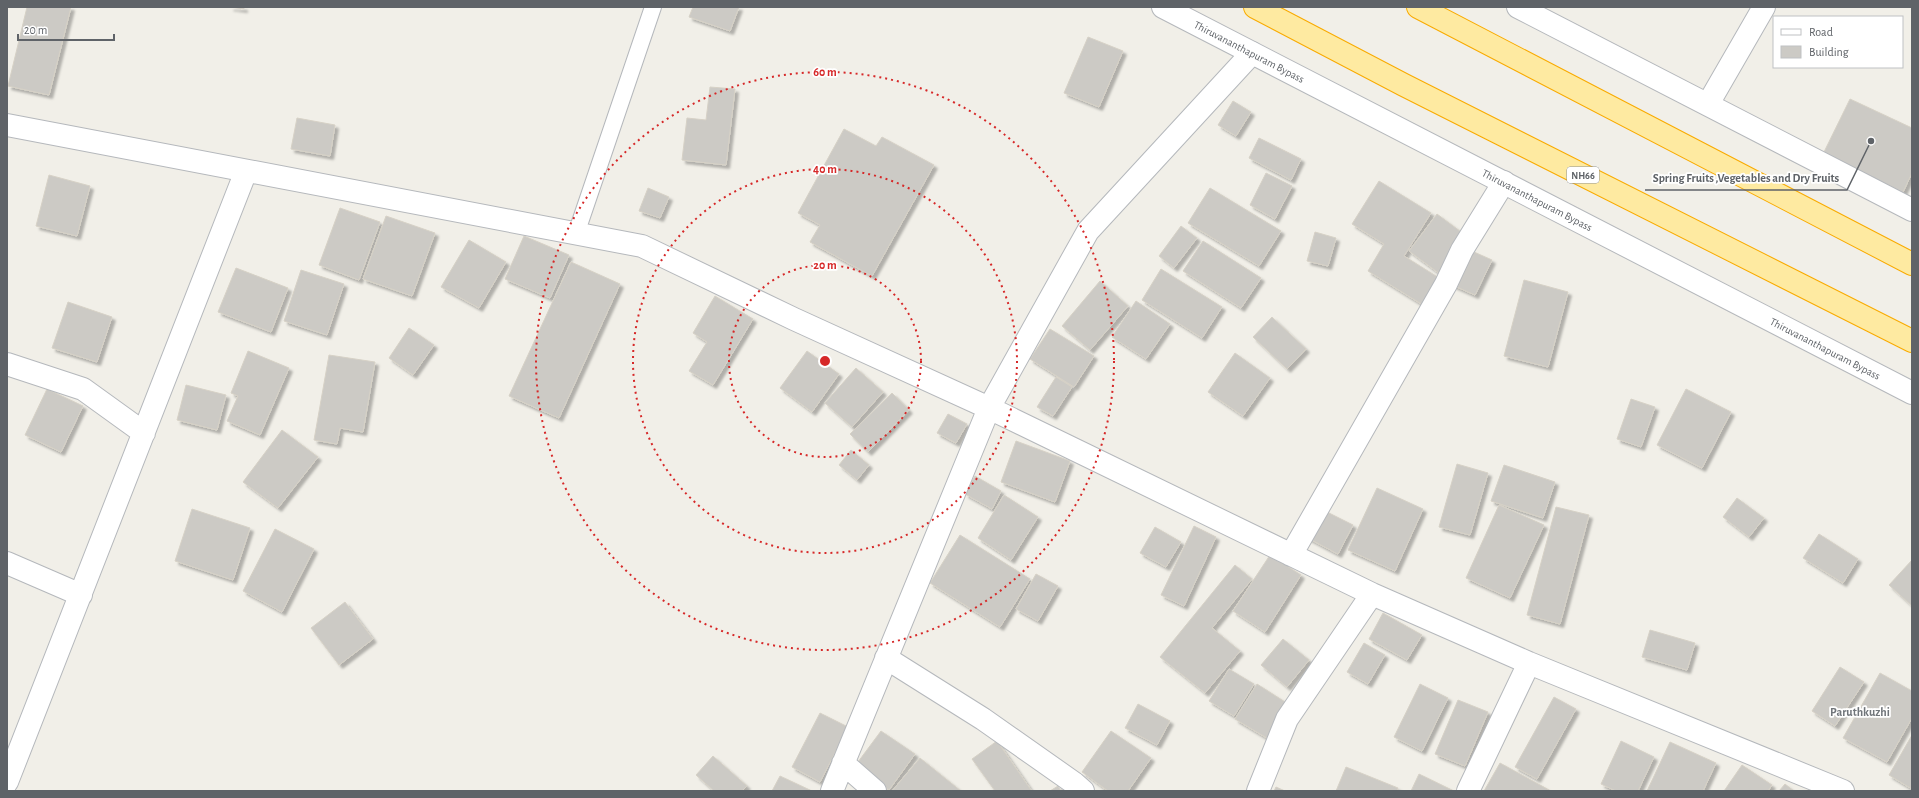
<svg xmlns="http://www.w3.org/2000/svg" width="1919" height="798" viewBox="0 0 1919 798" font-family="'Alegreya Sans',sans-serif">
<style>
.building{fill:#cccac5;stroke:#d6d1c6;filter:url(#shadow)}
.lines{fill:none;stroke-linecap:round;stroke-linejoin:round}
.service-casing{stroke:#b5b8bc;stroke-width:18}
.minor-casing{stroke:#b5b8bc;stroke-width:24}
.tertiary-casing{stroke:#b5b8bc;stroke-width:24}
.trunk-casing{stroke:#f9ab00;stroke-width:24}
.service{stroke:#fff;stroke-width:16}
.minor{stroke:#fff;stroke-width:22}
.tertiary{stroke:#fff;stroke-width:22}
.trunk{stroke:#feeaa1;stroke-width:22}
.ring{fill:none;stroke:#d62828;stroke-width:2;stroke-dasharray:2 4}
.labels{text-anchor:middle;stroke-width:3.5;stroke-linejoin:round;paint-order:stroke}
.shield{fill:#fff;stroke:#8f9295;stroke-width:1}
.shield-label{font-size:10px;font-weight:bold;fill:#5f6368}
.street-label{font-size:11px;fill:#5f6368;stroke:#fff}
.neighbourhood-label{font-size:12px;font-weight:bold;fill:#70757a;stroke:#fff}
.centre{fill:#d62828;stroke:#fff;stroke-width:2}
.ring-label{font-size:12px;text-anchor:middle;font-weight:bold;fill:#d62828;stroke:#fff;stroke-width:3.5;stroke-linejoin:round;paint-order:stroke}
.leader{fill:none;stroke:#5f6368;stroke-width:1.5}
.callout-dot{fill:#5f6368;stroke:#fff;stroke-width:1.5}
.callout-label{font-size:12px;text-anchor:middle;font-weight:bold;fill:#5f6368;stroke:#fff;stroke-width:3.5;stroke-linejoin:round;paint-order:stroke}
</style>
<defs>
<filter id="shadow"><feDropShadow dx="3.5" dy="3.5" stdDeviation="1" flood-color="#0004"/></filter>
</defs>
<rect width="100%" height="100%" fill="#f1efe8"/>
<path class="building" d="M27,7H71L49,95L8,86Z
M230,7H244V9Z
M693,7H739L730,31L689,17Z
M1088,37L1123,51L1099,107L1064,93Z
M710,87L735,89L726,165L682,160L687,118L706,120Z
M1850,99L1912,128V173L1903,192L1823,154Z
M1233,101L1251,112L1236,136L1218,125Z
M297,118L335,125L330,156L291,149Z
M844,129L876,146L882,137L934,165L872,276L810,242L820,225L798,213Z
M1259,138L1301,159L1291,180L1249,158Z
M1266,173L1292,186L1275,219L1250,205Z
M49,175L90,186L77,236L36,226Z
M1379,181L1431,213L1404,256L1444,281L1428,308L1368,271L1384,244L1352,224Z
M648,188L669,197L660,218L639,211Z
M1210,188L1281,231L1259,266L1188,223Z
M340,208L380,222L359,280L319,265Z
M1437,214L1468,237L1440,274L1409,251Z
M386,216L435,233L412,296L363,279Z
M1181,226L1197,238L1174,268L1159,256Z
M1315,232L1336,238L1328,266L1307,261Z
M524,236L569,255L550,298L505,279Z
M469,240L506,262L479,308L441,287Z
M1203,241L1261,278L1241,308L1183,271Z
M1465,248L1492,260L1475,295L1448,283Z
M571,262L620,284L559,418L509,396Z
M236,268L288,288L271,332L218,312Z
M1161,269L1222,307L1202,338L1142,300Z
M301,270L344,284L327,335L284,321Z
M1524,280L1568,292L1548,367L1504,356Z
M1100,281L1128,306L1090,350L1062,326Z
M715,296L753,319L713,385L689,371L707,342L693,333Z
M1136,301L1170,324L1146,359L1112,337Z
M68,302L112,317L97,362L52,348Z
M1272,317L1306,349L1287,369L1253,337Z
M409,328L434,345L413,375L389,358Z
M1050,329L1094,356L1074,387L1030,359Z
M248,351L289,368L260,435L227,421L238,396L231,393Z
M807,351L839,374L812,412L780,388Z
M1235,353L1270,378L1243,416L1208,392Z
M329,355L375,362L363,432L340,428L337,444L314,440Z
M856,368L883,392L852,427L825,403Z
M1056,377L1072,387L1053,416L1037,407Z
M186,385L226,395L217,430L177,420Z
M47,389L83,406L61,452L25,435Z
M1686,389L1731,412L1702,468L1657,445Z
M892,393L909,410L868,452L850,434Z
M1631,399L1655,407L1641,447L1617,439Z
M948,414L967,424L956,443L937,433Z
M282,430L318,457L278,508L243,482Z
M1016,441L1070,461L1055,502L1001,482Z
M851,450L869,465L857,480L839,465Z
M1457,464L1488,473L1470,535L1439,527Z
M1504,465L1555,482L1543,518L1491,501Z
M975,476L1001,491L992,509L965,494Z
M1377,488L1423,509L1395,571L1348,550Z
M1004,495L1038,517L1011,560L978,538Z
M1737,498L1764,518L1749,537L1723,517Z
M1499,505L1544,525L1510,598L1466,578Z
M1556,507L1589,515L1560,624L1527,615Z
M192,509L250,528L233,580L175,561Z
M1321,509L1353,525L1338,554L1306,537Z
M1194,526L1216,537L1184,606L1161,595Z
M1155,527L1181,542L1166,567L1140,553Z
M275,529L314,549L282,612L243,591Z
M1819,534L1858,559L1843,583L1803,558Z
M960,535L1030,579L1000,627L930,583Z
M1270,555L1301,575L1265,632L1233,611Z
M1912,560V606L1889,585Z
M1235,565L1252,579L1212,628L1240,651L1205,693L1160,657Z
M1036,574L1058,586L1038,621L1016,609Z
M345,602L373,639L339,665L311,628Z
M1383,613L1422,635L1407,660L1369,639Z
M1650,630L1695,643L1687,670L1642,657Z
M1283,639L1309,660L1287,687L1261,665Z
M1364,643L1385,655L1368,684L1347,672Z
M1840,667L1864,682L1835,726L1812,711Z
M1229,669L1254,684L1234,716L1209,701Z
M1880,673L1912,691V718L1887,762L1843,738Z
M1257,684L1293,707L1272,741L1235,719Z
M1420,684L1448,698L1422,751L1394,737Z
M1554,697L1576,709L1537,779L1515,767Z
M1458,700L1488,712L1465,766L1435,754Z
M1138,704L1170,721L1157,745L1125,728Z
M820,713L848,727L820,782L792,767Z
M881,731L915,754L889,790L855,766Z
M1111,731L1151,758L1128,791H1108L1082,772Z
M1912,735V789L1889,775Z
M997,741L1031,790L1030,791H995L972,759Z
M1621,741L1654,757L1638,791H1616L1601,784Z
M1670,742L1716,763L1703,791H1647Z
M713,756L747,786L742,791H714L696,775Z
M920,758L961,791H892Z
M1500,763L1551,791H1484Z
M1742,765L1772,785L1768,791H1724Z
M1346,767L1398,788L1397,791H1336Z
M1419,774L1454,791H1411Z
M780,776L812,791H772Z
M1785,784L1794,791H1779Z
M1058,786L1061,791H1050Z
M1276,787L1285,791H1274Z"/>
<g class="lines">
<g class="service-casing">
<path id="service" d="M576,234L653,7"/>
</g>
<g class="minor-casing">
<path id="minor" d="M1708,104L1764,7
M7,125L642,246L794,319L989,408L1372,594L1529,663L1843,791
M7,364L83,389L144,433
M1291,555L1446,284L1462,250L1504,182
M7,563L81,595
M886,658L983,719L1074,783L1083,791
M843,763L875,791
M7,782L246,171
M832,791L989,408L1088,231L1252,53
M1258,791L1287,719L1372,594
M1468,791L1529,663"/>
</g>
<g class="tertiary-casing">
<g id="tertiary">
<path id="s1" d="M1163,7L1912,393"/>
<path d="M1518,7L1912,210"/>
</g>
</g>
<g class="trunk-casing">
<path id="trunk" d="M1255,7L1404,85L1912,341
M1418,7L1912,264"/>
</g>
<use href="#service" class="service"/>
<use href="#minor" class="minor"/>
<use href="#tertiary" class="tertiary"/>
<use href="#trunk" class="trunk"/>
</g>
<g class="ring">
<circle cx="825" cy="361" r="96"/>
<circle cx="825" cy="361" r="192"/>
<circle cx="825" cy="361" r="289"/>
</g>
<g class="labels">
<rect class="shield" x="1567" y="167" width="32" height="16" rx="3"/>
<g class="shield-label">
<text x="1583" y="179">NH66</text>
</g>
<g class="street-label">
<text dy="4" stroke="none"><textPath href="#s1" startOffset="97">Thiruvananthapuram Bypass</textPath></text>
<text dy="4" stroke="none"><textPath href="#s1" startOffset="421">Thiruvananthapuram Bypass</textPath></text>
<text dy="4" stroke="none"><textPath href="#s1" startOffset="745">Thiruvananthapuram Bypass</textPath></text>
</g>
<g class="neighbourhood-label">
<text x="1860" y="716">Paruthkuzhi</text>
</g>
</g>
<circle cx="825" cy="361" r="6" class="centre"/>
<g class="ring-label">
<text x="825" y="76">60 m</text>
<text x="825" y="173">40 m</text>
<text x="825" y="269">20 m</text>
</g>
<path class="leader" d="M1871 141L1847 190H1645"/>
<circle class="callout-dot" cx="1871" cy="141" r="4"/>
<g class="callout-label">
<text x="1746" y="182">Spring Fruits ,Vegetables and Dry Fruits</text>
</g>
<rect width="1919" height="798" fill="none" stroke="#5f6368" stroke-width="16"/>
<rect x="1773" y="16" width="130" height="52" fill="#ffffff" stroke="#bfc1c3"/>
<rect x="1781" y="29" width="20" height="6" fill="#ffffff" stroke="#bfc1c3"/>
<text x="1809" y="36" font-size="12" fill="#5f6368">Road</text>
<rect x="1781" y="46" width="20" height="12" fill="#cccac5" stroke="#bfc1c3"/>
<text x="1809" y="56" font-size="12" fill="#5f6368">Building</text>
<path d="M18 34v6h96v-6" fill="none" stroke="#5f6368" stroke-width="2"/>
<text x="24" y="34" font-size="12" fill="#5f6368" stroke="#ffffff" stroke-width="3" paint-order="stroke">20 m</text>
</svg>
